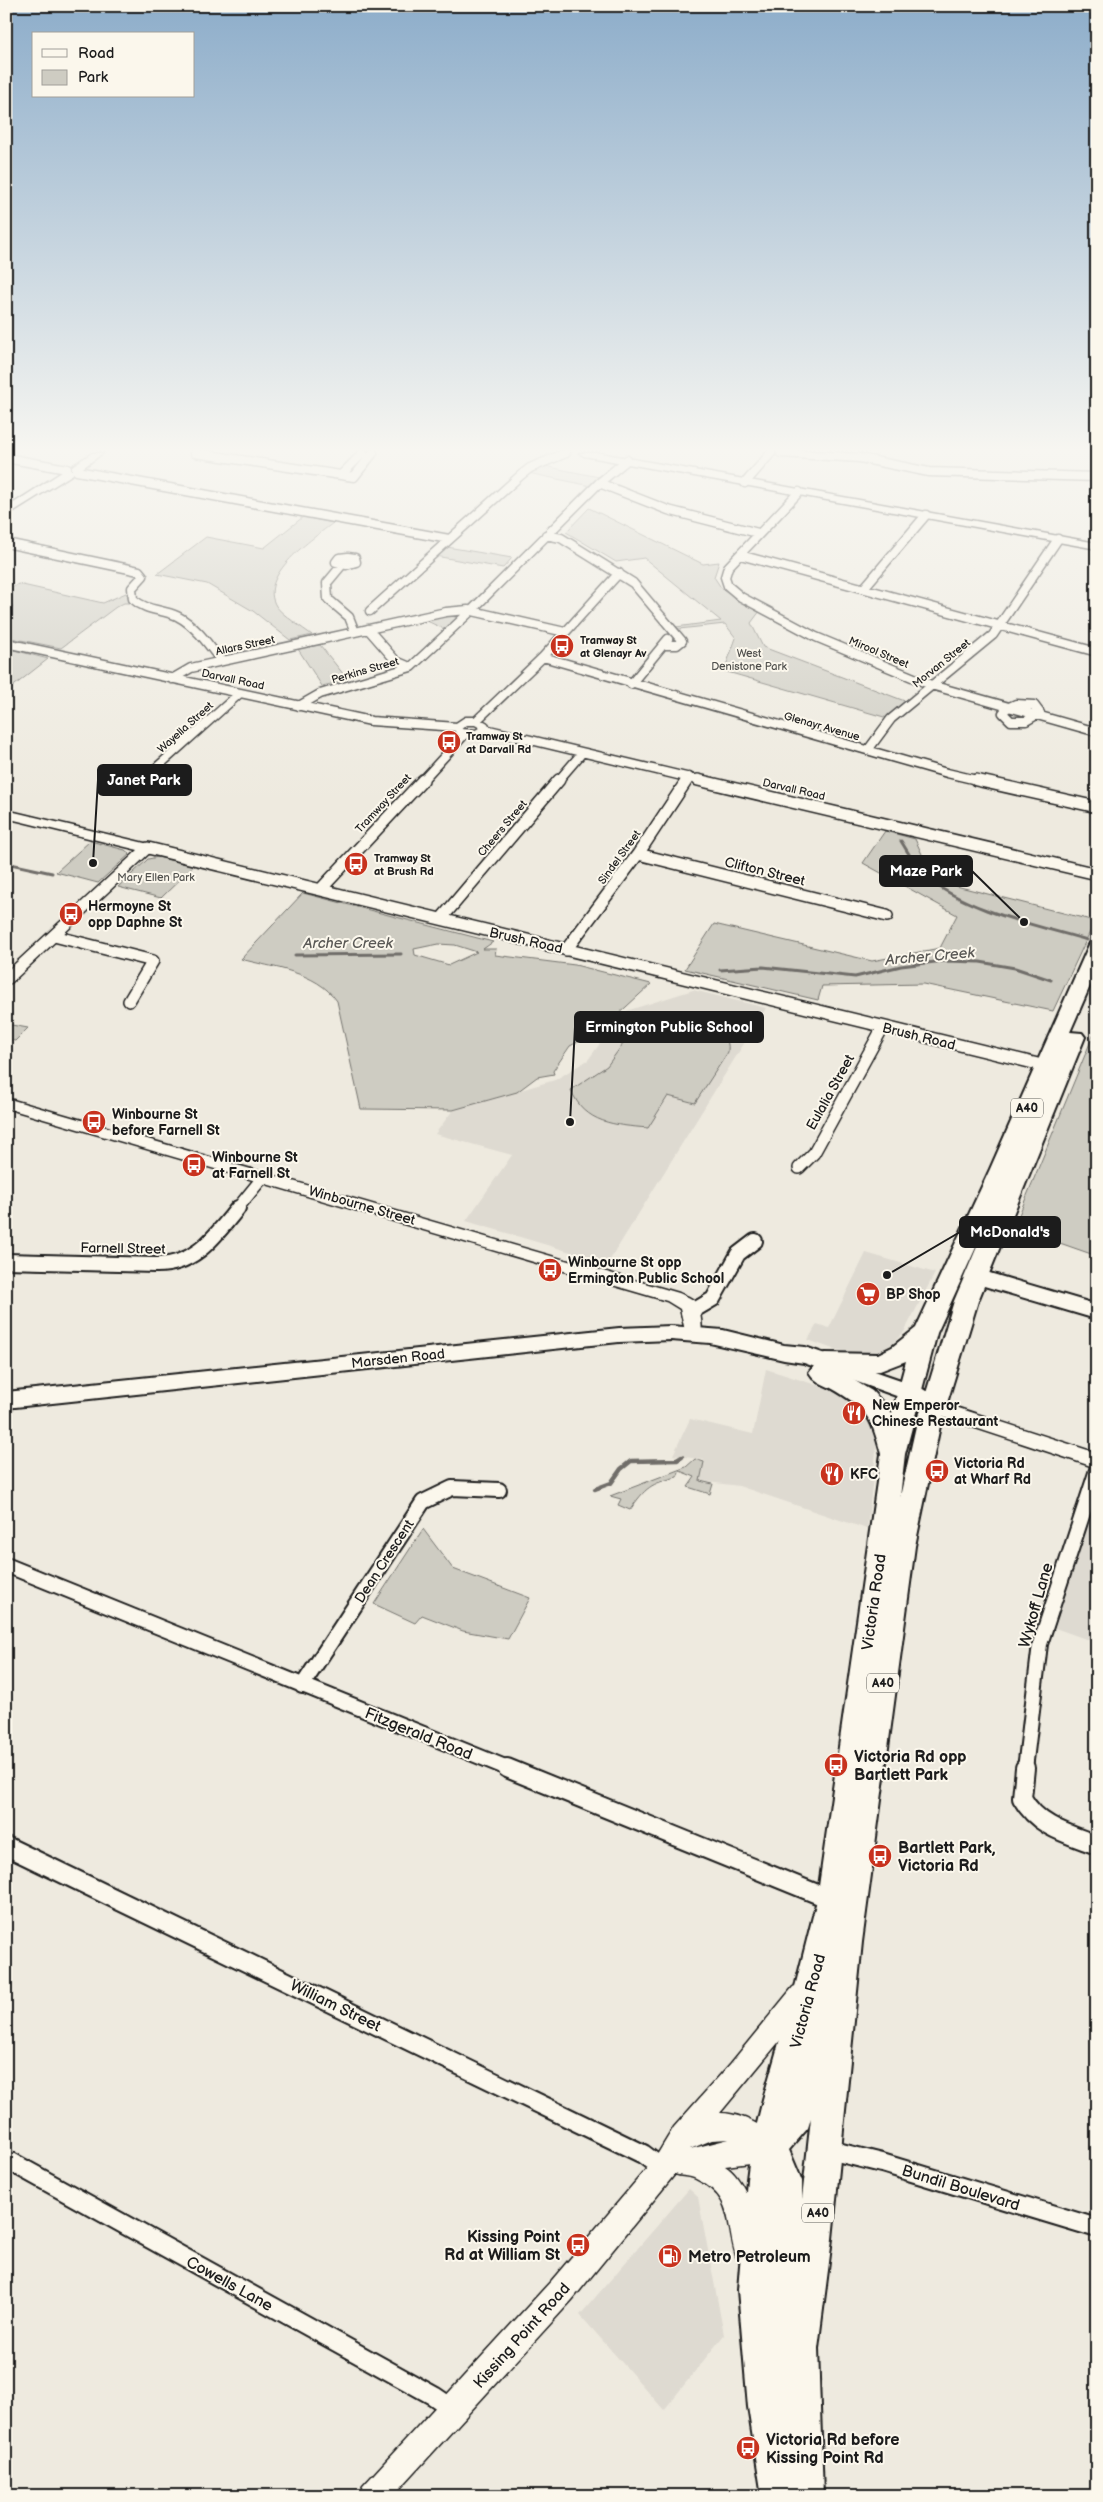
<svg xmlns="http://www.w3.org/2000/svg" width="1103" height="2502" viewBox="0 0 1103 2502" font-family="'Balsamiq Sans',sans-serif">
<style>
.built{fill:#dedad1}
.green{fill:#ceccc2;stroke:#75746f;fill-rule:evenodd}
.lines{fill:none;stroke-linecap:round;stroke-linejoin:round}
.stream-far1{stroke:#6f6d69;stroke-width:3}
.stream{stroke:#6f6d69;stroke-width:4.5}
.street-far3-casing{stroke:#1c1c1c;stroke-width:11}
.street-far2-casing{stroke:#1c1c1c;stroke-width:14}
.street-far1-casing{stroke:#1c1c1c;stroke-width:18}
.street-casing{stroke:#1c1c1c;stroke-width:22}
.secondary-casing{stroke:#1c1c1c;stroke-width:3}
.primary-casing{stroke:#1c1c1c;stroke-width:4}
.highway-casing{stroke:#1c1c1c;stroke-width:4}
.street-far3{stroke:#fbf7ec;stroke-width:8}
.street-far2{stroke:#fbf7ec;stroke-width:11}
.street-far1{stroke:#fbf7ec;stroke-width:14}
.street{stroke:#fbf7ec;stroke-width:18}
.secondary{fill:#fbf7ec;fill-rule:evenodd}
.primary{fill:#fbf7ec;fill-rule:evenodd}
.highway{fill:#fbf7ec;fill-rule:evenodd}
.labels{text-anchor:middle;stroke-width:4;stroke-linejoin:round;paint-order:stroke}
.far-poi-label{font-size:11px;font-weight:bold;fill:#1c1c1c;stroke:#fbf7ec;text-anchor:start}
.far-street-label{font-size:11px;fill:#1c1c1c;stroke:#fbf7ec}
.far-park-label{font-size:11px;fill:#51514e;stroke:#fbf7ec}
.shield{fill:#fbf7ec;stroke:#5f5e5a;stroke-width:1}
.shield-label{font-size:12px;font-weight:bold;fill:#1c1c1c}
.street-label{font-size:14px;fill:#1c1c1c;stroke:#fbf7ec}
.poi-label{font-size:14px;font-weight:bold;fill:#1c1c1c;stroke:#fbf7ec;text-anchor:start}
.water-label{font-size:15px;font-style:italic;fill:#5a5956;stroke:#fbf7ec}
.near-street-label{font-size:16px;fill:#1c1c1c;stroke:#fbf7ec}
.near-poi-label{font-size:16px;font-weight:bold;fill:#1c1c1c;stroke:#fbf7ec;text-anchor:start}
.leader{fill:none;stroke:#1c1c1c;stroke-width:2}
.callout-dot{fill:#1c1c1c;stroke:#fbf7ec;stroke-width:2}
.callout{fill:#1c1c1c;stroke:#1c1c1c;stroke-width:2}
.callout-label{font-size:15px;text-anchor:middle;font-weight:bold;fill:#fff}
</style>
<rect width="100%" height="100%" fill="#eeeadf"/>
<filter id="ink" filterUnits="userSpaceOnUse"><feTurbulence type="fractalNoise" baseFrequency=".02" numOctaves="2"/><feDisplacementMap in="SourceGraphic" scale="10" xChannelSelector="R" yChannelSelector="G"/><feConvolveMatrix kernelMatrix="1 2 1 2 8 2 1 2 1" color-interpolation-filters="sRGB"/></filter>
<g filter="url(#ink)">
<path class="built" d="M693,990L766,1008L608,1263L466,1221L512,1155L435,1134L453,1110L555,1080L588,1060L623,1012Z
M866,1253L935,1273L904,1332L889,1347L873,1355L836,1350L808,1340L817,1324L829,1328Z
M766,1369L848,1395L870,1411L877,1443L867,1529L739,1486L700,1481L704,1460L673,1455L690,1419L753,1434Z
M1097,1498V1643L1055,1628Z
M689,2189L698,2197L724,2335L664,2410L580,2315Z"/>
<path class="green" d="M539,465L599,477L591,486L528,473Z
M589,508L703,564L719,562L714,577L722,589L760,611L751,623L763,647L910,703L891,719L724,671L736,638L725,624L679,629L676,627L721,621L644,558L616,562L566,532Z
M303,517L333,523C314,538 257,575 276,606C282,615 303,628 312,635L290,640L253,611L207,584L157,574L206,537L264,548Z
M447,547L512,558L503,568L435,556Z
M18,584L103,603L126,593L132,603H124L116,607L61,648L6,637V611L13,606L6,604V592Z
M451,615L457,618L446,630L423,619Z
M320,645L348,680L322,686L298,649Z
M6,648L48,659L6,692Z
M885,831L915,839L932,876L956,886L1095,921L1053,1011L923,984L822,986L818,1000L685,969L714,924L872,961L940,948L957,915L863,863Z
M90,841L125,850L130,854L98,883L56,872Z
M158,857L194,866L161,898L118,887L148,859Z
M303,893L493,942L483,949H496L495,955L575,965L651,984L601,1030L570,1046L553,1071L554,1074L537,1077L517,1092L453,1110L361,1109L337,1001C316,971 273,968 241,959ZM438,944L455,945L477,952L449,965L415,955L414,949Z
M668,1017C690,1017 732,1021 728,1052L695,1103L668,1096L648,1128C615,1125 585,1124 571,1090L607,1066L636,1026Z
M6,1024L28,1028L15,1041L6,1039Z
M1097,1026V1256L1014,1227Z
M695,1459L704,1462L700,1481L713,1484L710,1494L688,1487L695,1477L680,1471L677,1477C650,1484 646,1487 630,1510L618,1505L621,1499L610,1496L686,1467Z
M423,1529L453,1569L530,1598L508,1639L463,1631L422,1615L415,1623L374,1604Z"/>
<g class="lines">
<path class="stream-far1" d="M901,841C908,852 915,867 925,876C965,911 1036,925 1087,940
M6,863L52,873
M295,955L401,954
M720,970L763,967L855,977L901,966L944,961L980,962L1015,968L1051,980"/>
<path class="stream" d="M595,1489L611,1483L621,1469L631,1461L677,1460L682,1457"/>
<g class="street-far3-casing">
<path id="street-far3" d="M195,453L354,477L373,453
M781,453L860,458L929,472L1097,477
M6,458L67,469
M77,471L449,539
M341,475L363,453
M599,483L668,510L758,533
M745,483L771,453
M799,492L728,567L725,577L728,586L741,597L816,637L931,685L1097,732
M546,535L561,538L633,583L682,641L677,645H664
M6,543L139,571L143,576L132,588L133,599C146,611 162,609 177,616C195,625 209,645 221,661
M740,555L1097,652
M348,557L355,558L356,562L346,565L336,562L339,558Z
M342,565L327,583L328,599L349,617L355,632
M864,588L926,515
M370,611L521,475L530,468L566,453
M368,629L396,661L410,667
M6,643L371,721L457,727
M543,657L947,773L981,781
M172,679L191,668L446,612L468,610L565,632
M631,684L668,639
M1016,704L1034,705L1040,713L1026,721H1011L1003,713L1007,708Z
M299,706L320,694L411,667L471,611L599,483L627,460
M466,721H476L485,726V729L477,734L460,733L457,727Z
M476,721L543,657L619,573
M485,729L703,781
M868,750L891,719L993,635L1058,539
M146,777L239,694
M422,781L464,735
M558,781L582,753
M687,781L689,777"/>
</g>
<g class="street-far2-casing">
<path id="street-far2" d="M698,780L1097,874
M976,780L1097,807
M148,848L1046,1066
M638,854L887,916
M321,889L423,780
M441,919L559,780
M54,936L153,961L129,1001
M566,950L638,854L687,780
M799,1168L814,1153L883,1027
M237,1209L263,1177"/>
</g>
<g class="street-far1-casing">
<path id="street-far1" d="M6,1261L155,1265C195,1266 215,1236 238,1208
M975,1276L1097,1312
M691,1312L713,1299L738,1254L755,1241
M6,1565L510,1769
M302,1686L423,1502L452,1488L499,1490
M1025,1769L1040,1644L1097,1470"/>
</g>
<g class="street-casing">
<path id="street" d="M507,1768L832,1900
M1025,1768L1022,1798C1038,1827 1068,1834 1097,1845
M6,1846L643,2154L663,2169
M825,2149L882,2163L1097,2228
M6,2159L434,2396L453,2409"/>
</g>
<g class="secondary-casing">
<path id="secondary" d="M92,453H103L80,470H73V474L6,516V508L65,470H72V466Z
M579,453H600L1097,543V549L584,456Z
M6,810L153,845L155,848L11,983L6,984V972L138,850L6,818Z
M6,1098L679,1293C685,1296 693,1298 696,1303C701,1310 704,1332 699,1339L693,1341L687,1339L680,1309L667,1301L6,1108Z
M934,1400L1097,1453V1468L927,1412L925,1407L927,1402Z
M802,1983L811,1987L814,1995L811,2003L720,2113C741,2113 773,2128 781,2148L777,2157L768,2161L725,2166C747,2179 767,2237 758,2261L748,2264L738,2261C724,2225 737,2199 696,2179C689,2175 683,2177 675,2174L572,2300L393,2496H358L363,2486L552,2280L654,2160L674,2127L731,2063L793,1987ZM729,2139L690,2149L712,2140Z"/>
</g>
<g class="primary-casing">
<path id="primary" d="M671,1326L723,1330L784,1345L805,1347L918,1386L942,1401L945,1407L942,1413L934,1415L902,1398L804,1363L784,1360L710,1343L671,1340L619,1342L6,1408V1392L619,1328Z"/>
</g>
<g class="highway-casing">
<path id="highway" d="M1097,941V970L1070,1032L1082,1033L1085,1037L978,1301L940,1426L915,1546L862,1942L832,2239L818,2348L823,2496H762L748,2407L738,2290L747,2179L751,2148L763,2099L796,1983L817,1900L881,1454C871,1415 866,1408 831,1388C822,1384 814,1381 809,1372L815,1365L813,1362L817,1356L825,1353L878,1354L892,1347L916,1328L990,1169L1088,947L1090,943ZM988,1221L954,1301L916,1426L900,1497L905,1454L937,1333ZM906,1361L892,1413L872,1391L840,1372L880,1371ZM811,2118L802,2199V2181L789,2150L808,2128Z"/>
</g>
<use href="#street-far3" class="street-far3"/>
<use href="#street-far2" class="street-far2"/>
<use href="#street-far1" class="street-far1"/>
<use href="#street" class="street"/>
<use href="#secondary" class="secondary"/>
<use href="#primary" class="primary"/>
<use href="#highway" class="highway"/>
</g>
</g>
<linearGradient id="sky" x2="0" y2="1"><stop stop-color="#8dadca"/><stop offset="0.56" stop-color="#f7f6f1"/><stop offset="1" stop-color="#f7f6f1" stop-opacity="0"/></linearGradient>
<rect width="1103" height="803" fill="url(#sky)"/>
<defs>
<g id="bus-disc" transform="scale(1.25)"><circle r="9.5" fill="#c8321e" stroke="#fbf7ec"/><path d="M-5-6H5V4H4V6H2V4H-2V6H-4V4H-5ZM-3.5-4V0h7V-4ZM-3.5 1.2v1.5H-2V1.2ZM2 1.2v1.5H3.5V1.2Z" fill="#fff"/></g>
<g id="supermarket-disc" transform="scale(1.25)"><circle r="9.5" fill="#c8321e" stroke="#fbf7ec"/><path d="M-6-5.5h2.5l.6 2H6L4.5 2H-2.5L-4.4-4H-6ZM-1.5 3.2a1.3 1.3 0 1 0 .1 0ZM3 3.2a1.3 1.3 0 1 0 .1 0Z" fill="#fff"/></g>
<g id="restaurant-disc" transform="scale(1.25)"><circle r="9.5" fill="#c8321e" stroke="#fbf7ec"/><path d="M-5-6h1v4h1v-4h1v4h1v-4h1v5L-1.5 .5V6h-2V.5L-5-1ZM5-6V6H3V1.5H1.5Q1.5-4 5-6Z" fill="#fff"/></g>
<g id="fuel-disc" transform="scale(1.25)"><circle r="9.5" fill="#c8321e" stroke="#fbf7ec"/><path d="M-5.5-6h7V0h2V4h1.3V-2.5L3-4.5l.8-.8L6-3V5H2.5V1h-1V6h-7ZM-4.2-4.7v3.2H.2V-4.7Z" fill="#fff"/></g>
</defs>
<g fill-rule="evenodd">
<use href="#bus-disc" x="562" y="646"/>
<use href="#bus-disc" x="449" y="742"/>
<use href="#bus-disc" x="356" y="864"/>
<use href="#bus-disc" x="71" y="914"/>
<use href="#bus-disc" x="94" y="1122"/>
<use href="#bus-disc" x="194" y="1165"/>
<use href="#bus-disc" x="550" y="1270"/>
<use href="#supermarket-disc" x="868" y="1294"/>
<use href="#restaurant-disc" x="854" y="1413"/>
<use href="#bus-disc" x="937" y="1471"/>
<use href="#restaurant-disc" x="832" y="1474"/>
<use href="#bus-disc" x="836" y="1765"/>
<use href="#bus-disc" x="880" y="1856"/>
<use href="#bus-disc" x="578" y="2245"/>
<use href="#fuel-disc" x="670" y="2256"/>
<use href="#bus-disc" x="748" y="2448"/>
</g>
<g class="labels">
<g class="far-poi-label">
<text x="580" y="644">Tramway St<tspan x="580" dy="13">at Glenayr Av</tspan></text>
<text x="466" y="740">Tramway St<tspan x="466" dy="13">at Darvall Rd</tspan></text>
<text x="374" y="862">Tramway St<tspan x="374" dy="13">at Brush Rd</tspan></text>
</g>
<g class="far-street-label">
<text transform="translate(245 645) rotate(-12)" y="4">Allars Street</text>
<text transform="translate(879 652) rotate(23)" y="4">Mirool Street</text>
<text transform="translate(941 663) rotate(-39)" y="4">Morvan Street</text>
<text transform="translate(365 670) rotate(-16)" y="4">Perkins Street</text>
<text transform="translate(233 679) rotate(12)" y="4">Darvall Road</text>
<text transform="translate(822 726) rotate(16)" y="4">Glenayr Avenue</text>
<text transform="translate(185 727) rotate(-42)" y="4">Wayella Street</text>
<text transform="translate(794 789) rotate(13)" y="4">Darvall Road</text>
<text transform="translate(383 803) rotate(-47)" y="4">Tramway Street</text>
<text transform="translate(502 828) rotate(-50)" y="4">Cheers Street</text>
<text transform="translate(619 857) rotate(-54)" y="4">Sindel Street</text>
</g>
<g class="far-park-label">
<text x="749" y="657">West<tspan x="749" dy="13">Denistone Park</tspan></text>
<text x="156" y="881">Mary Ellen Park</text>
</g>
<g class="shield">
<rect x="1011" y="1098.5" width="32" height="19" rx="4"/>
<rect x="867" y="1673.5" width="32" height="19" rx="4"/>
<rect x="802" y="2203.5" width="32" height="19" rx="4"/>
</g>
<g class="shield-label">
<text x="1027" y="1112">A40</text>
<text x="883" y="1687">A40</text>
<text x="818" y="2217">A40</text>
</g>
<g class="street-label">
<text transform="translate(765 871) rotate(14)" y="5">Clifton Street</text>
<text transform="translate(526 940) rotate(13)" y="5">Brush Road</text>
<text transform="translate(919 1036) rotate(14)" y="5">Brush Road</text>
<text transform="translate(830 1092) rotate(-61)" y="5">Eulalia Street</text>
<text transform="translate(362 1205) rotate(16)" y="5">Winbourne Street</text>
<text transform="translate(123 1248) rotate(1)" y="5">Farnell Street</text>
<text transform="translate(398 1358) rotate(-6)" y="5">Marsden Road</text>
<text transform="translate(384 1561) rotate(-57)" y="5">Dean Crescent</text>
</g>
<g class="poi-label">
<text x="88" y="911">Hermoyne St<tspan x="88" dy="16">opp Daphne St</tspan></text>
<text x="112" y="1119">Winbourne St<tspan x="112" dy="16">before Farnell St</tspan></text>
<text x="212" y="1162">Winbourne St<tspan x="212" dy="16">at Farnell St</tspan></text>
<text x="568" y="1267">Winbourne St opp<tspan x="568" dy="16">Ermington Public School</tspan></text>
<text x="886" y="1299">BP Shop</text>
<text x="872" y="1410">New Emperor<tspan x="872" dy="16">Chinese Restaurant</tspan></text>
<text x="954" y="1468">Victoria Rd<tspan x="954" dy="16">at Wharf Rd</tspan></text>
<text x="850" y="1479">KFC</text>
</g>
<g class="water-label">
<text x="348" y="948">Archer Creek</text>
<text transform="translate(930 956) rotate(-5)" y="5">Archer Creek</text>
</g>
<g class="near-street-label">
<text transform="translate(873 1602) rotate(-82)" y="6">Victoria Road</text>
<text transform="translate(1035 1605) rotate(-74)" y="6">Wykoff Lane</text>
<text transform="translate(419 1733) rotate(22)" y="6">Fitzgerald Road</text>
<text transform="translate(807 2001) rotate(-75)" y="6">Victoria Road</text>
<text transform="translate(336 2005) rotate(26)" y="6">William Street</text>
<text transform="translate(961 2187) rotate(17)" y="6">Bundil Boulevard</text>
<text transform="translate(230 2283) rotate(29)" y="6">Cowells Lane</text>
<text transform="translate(521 2335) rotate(-48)" y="6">Kissing Point Road</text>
</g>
<g class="near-poi-label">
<text x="854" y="1762">Victoria Rd opp<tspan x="854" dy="18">Bartlett Park</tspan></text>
<text x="898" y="1853">Bartlett Park,<tspan x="898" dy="18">Victoria Rd</tspan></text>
<text x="560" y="2242" text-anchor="end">Kissing Point<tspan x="560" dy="18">Rd at William St</tspan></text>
<text x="688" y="2262">Metro Petroleum</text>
<text x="766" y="2445">Victoria Rd before<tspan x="766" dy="18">Kissing Point Rd</tspan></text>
</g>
</g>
<path class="leader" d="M93 863L98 780M1024 922L972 871M570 1122L575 1027M887 1275L960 1232"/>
<g class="callout-dot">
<circle cx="93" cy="863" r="5"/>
<circle cx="1024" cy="922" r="5"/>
<circle cx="570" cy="1122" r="5"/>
<circle cx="887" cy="1275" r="5"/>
</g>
<g class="callout">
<rect x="98" y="765" width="93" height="30" rx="5"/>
<rect x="880" y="856" width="92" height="30" rx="5"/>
<rect x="575" y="1012" width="188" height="30" rx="5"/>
<rect x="960" y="1217" width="100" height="30" rx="5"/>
</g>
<g class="callout-label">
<text x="144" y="785">Janet Park</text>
<text x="926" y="876">Maze Park</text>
<text x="669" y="1032">Ermington Public School</text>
<text x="1010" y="1237">McDonald's</text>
</g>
<rect width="1103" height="2502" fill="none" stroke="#fbf7ec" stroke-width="25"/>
<rect x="12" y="12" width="1078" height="2477" fill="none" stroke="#1c1c1c" stroke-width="2" filter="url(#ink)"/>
<rect x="32" y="32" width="162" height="65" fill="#fbf7ec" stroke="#a29f99"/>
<rect x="42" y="49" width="25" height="8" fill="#fbf7ec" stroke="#a29f99"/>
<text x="78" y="58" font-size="15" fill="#1c1c1c">Road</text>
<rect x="42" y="70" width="25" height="15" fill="#ceccc2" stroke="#a29f99"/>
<text x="78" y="82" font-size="15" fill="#1c1c1c">Park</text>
</svg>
